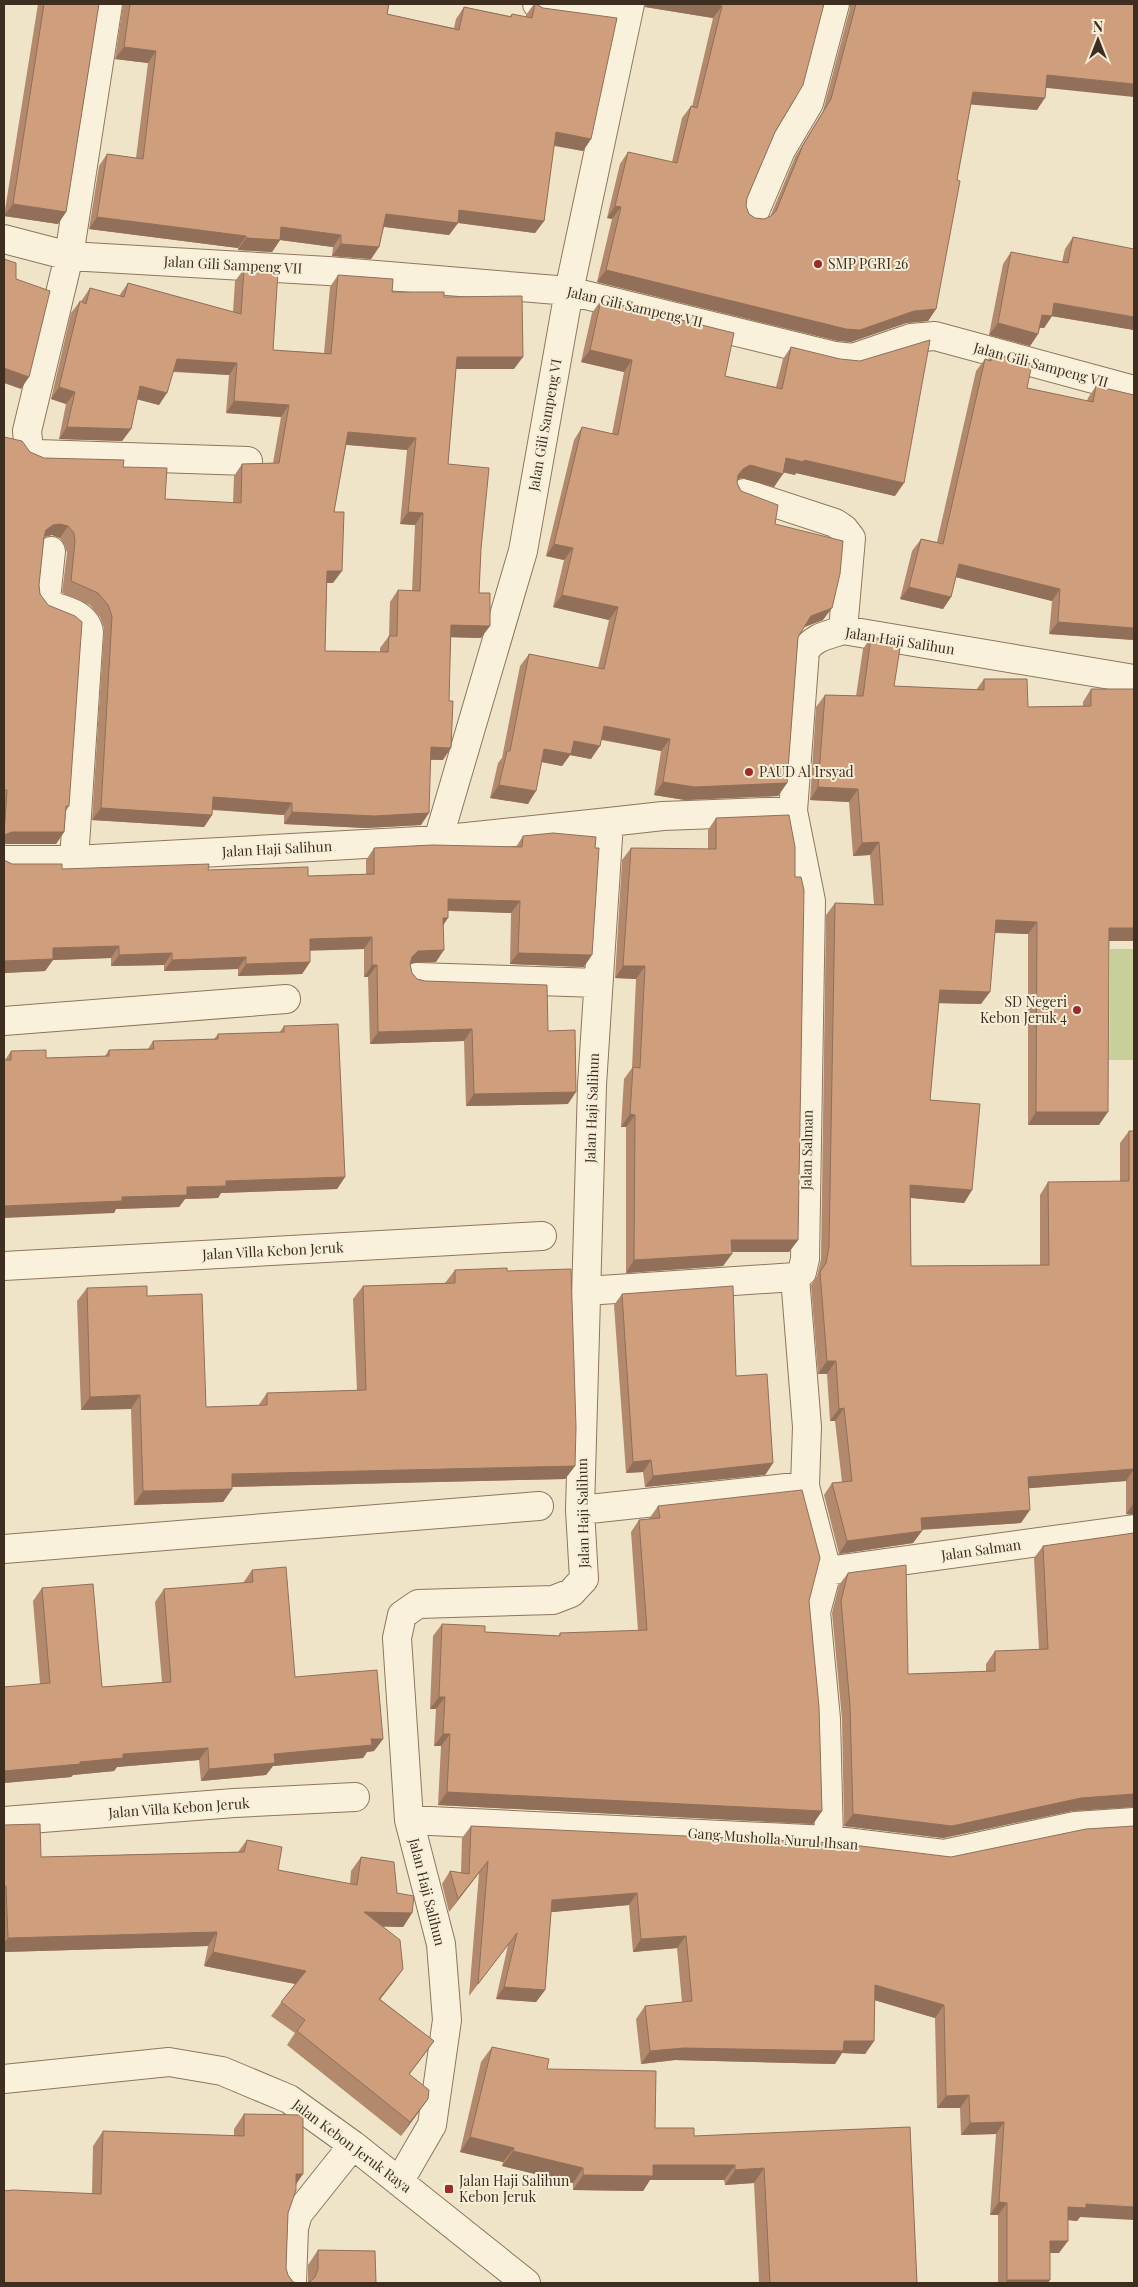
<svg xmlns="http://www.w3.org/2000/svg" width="1138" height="2287" viewBox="0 0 1138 2287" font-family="'Playfair Display',serif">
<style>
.green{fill:#c9cf9b}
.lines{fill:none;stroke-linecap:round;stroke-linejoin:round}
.minor-casing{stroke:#8d765c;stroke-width:30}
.minor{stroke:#faf1dc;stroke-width:28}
.wall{fill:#b2896c;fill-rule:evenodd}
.shaded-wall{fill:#916f58}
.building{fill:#cf9f7d;stroke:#916f58;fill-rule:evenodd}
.poi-dot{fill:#9e2a2b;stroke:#f7eed8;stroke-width:2}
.labels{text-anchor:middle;stroke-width:4;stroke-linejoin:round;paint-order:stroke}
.poi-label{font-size:14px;fill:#3d2e20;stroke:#f7eed8;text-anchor:start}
.street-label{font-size:14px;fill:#3d2e20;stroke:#f7eed8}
</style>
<rect width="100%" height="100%" fill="#f0e4c8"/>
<path class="green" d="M1110,949H1134V1060H1109Z"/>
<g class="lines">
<g class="minor-casing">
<path id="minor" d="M108,4L69,256L27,431L29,450L37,454L248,461
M537,4L627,17
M753,216L781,150L809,103L835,4
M4,239L69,256L328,271L569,291L835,356L853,358L911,338L935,336L1134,390
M744,493L835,523L844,529L851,538L843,630
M51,551L46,599L49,605C65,610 86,614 89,632L74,860
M609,822L663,816L793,811
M438,840L523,551L569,291L630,4
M4,860H74L438,840L609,822L592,1085L580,1510L584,1579L571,1593L553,1600L418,1604L402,1615L397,1638L409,1820L441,1944L447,2020L432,2125L399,2182
M417,977L598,983
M4,1021L286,999
M4,1266L542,1236
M795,1277L807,1427L805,1486L827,1571L816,1612L826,1719L829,1840
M586,1291L795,1277L802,1272L805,1259L811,901L793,811L805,651C813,637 829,635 843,630L1134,679
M580,1510L805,1486
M4,1549L539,1506
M827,1571L1134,1529
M409,1820L829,1840L944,1854L1075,1826L1134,1822
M4,1821L234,1803L355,1797
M4,2079L169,2062L222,2071L289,2099L353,2145L526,2283
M292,2283L294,2228L298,2214L353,2145"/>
</g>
<use href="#minor" class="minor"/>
</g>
<path class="wall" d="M38,4H99L66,212L58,224L4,216Z
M123,4H389L387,14L454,28L456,19L464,7L510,16L512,14L526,17V15L534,4L591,139L583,151L554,146L544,221L535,233L458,223L449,235L384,227L379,247L371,259L332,256L333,247L280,240L272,252L238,250V248L89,229L99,166L107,154L136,158L148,63L115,59Z
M645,4H824L775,132L747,198L746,206L749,214L755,218L764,219L770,217L795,157L823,111L850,8V4H1134L1046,88L1037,110L971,104L957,180L936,309L928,321L906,323L851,342L838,341L597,282L612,219L607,218L620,164L628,152L672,162L682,118L691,106L692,107L713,18L645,7Z
M1073,237L1134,330L1052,316L1044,328H1040L1038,334L1030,346L989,335L1003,264L1011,252L1062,262L1065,249Z
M244,269L273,350L324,353L330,287L338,275L392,292L444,297L514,369H456L448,464L481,549L479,593L481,638L451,637L443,760H431L421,825L366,828L284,824V815L212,810V815L204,827L92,820L104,628L100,617L90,605L62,593L67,553L65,545L60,538L52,535L44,537L39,585L69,806L66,811L64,832L56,844H4V437L30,452L44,458L123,467L165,499L233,503L234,476L242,464L273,463L281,417L226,413L229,375L173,372L159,405L137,399L131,429L122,441L59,439L66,404L51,399L71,313L80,301L81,302L82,300L90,288L119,296L128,283L233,312L235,281ZM346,445L407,450L400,524L415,525L412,591L398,590L390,602L389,636L380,648V652L325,651L327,583H333L334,512Z
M601,300L725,376L776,387L783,359L791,347L895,496L796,473L795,475L783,472L774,487L741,478L738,479L737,483L741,491L775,524L823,620L804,627L798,637L787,783L778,796L685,800L654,795L661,751L601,740L591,759L570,755L562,766L542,762L528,804L490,798L498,763L502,758L520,666L529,654L598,668L609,620L553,607L564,560L546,556L574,440L582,427L612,434L624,372L581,362L592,313Z
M992,353L1027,388L1087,401L1088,398L1096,386L1134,395V640L1049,634L1052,601L956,577L951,597L943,609L900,599L912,551L921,539L937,542L976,371L985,359L988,360Z
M871,637L894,686L976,690L984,679L1028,707L1083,706V702L1091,689H1134V941H1108L1099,1125H1028V934L995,933L981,1004L939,1003L930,1100L972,1190L964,1203L911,1198V1266L1040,1265V1195L1048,1182H1120V1143L1129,1131H1134V1515L1126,1514V1481L1029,1488L1021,1523L922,1530L913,1543L839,1554L824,1495L832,1483L842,1482L835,1421H830L827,1374H818L811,1285L817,1276L821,1259L826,915L835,903L874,904L870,855L853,856L849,802L810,800L816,707L825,695L856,696L863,649Z
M716,818L795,877L798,1240L789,1252H732L723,1266L626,1273V1127H621L624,1079L632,1068L636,979L615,978L622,860L631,848L708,849V830Z
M523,836L584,967L510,964L511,913L448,911L443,925L436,962L410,963V964L412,973L417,979L548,1031L568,1104L466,1106L464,1041L370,1044L368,977H364V949L310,950V962L302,974L238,976V969L164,971V965L111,966V958L53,960L45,971L4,973V860L12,864L62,869L208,870L308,876L366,874V860L374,848L516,847Z
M284,1026L345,1177L337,1189L221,1193L218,1198L185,1199L179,1207L116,1209L114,1213L5,1060L11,1051L46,1058L105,1056L109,1050L148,1049L153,1041L214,1039L218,1034L279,1033Z
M455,1270L507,1271L575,1466L565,1479L232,1487V1489L223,1502L134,1505L131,1409L81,1410L77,1301L87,1288L147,1296L206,1407L258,1406L267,1393L357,1391L353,1299L363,1286L445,1283Z
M622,1294L736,1376L773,1463L765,1475L645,1487L643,1472L626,1473L614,1305Z
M658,1506L809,1601L822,1811L813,1824L438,1805L441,1746H434L436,1709H430L433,1636L442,1624L485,1632L559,1636L560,1633L638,1631L631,1532L639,1520L649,1519Z
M1134,1533V1807L1072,1811L943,1838L844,1826L842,1719L832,1613L839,1585L848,1573L908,1674L986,1671V1664L995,1651L1039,1650L1034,1558L1043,1546Z
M252,1570L295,1677L383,1739L374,1751L367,1752L363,1758L273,1766L266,1775L201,1781L199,1760L117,1767L114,1771L73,1775L71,1777L4,1783V1687L40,1684L33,1601L42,1588L102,1687L162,1682L155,1602L164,1589L243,1583Z
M4,1825L41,1857L238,1852L247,1840L278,1870L350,1884L351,1871L361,1857L397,1893L412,1913L403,1927L383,1926L403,1969L380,1999L434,2041L409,2074L428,2099L401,2136L287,2045L295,2033L271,2016L295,1984L204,1966L208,1946L4,1952Z
M471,1826L951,1857L1080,2217L1077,2221L1068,2220L1059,2253H1050L1048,2283H998V2215H990L996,2134L961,2135L960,2108H937L935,2018L875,2000L874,2041L865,2054L842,2053L835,2064L675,2060L641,2064L636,2019L645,2006L682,2002L677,1948L633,1952L629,1905L551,1912L545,1990L536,2002L496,1999L508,1945L469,1996L479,1873L449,1912L442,1884L450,1871L461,1873L462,1838Z
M492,2047L547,2069L655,2128L694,2136L910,2127L917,2283H759L754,2183L725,2185L724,2180H650L643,2191L573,2190V2183L502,2166L503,2162L460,2152L481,2062Z
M244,2114L296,2184L288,2213L286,2268L288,2275L293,2282L4,2283L92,2193L93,2146L103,2131L234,2136V2129Z
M318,2250L376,2283H308V2265Z"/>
<path class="shaded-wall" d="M648,4H709L722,6L713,18L645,7Z
M124,47L156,51L148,63L115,59Z
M1047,75L1134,84V97L1038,87Z
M973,92L1045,98L1037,110L965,104Z
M556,132L591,139L583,151L547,144Z
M13,204L66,212L58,224L4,216Z
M615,206L621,207L612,219L607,218Z
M459,210L544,221L535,233L451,222Z
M386,214L458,223L449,235L378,226Z
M97,217L246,236L238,248L89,229Z
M281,227L341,235L333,247L280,240L272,252L238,250L246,238Z
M341,244L379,247L371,259L332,256Z
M606,270L914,311L936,309L928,321L906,323L851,342L838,341L597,282Z
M1054,303L1134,317V330L1051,316H1052L1044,328L1034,327L1042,315Z
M998,323L1038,334L1030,346L989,335Z
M590,350L632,360L624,372L581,362Z
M457,357H523L514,369H449Z
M177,359L237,363L229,375L169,371Z
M4,368L29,377L21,389L4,383Z
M140,386L167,393L159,405L132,398Z
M59,387L75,392L66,404L51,399Z
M234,401L289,405L281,417L226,413Z
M67,427L131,429L122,441L59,439Z
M348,432L416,438L407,450L340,444Z
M786,458L804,460L904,483L895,496L796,473L795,475L777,471Z
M750,465L783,474L774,487L741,478L734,481L743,469Z
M408,512L423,513L415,525L400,524Z
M60,524L68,526L60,538L52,535L44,537L46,530L53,525Z
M554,544L573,548L564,560L546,556Z
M959,564L1060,589L1052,601L951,576Z
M327,571H342L333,583H319Z
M909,587L951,597L943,609L900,599Z
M562,595L618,607L609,620L553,607Z
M832,608L823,620L802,628L811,616Z
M1058,622L1134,628V640L1049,634Z
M451,625L490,626L481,638L442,637Z
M604,726L670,739L661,751L595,738Z
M574,741L600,746L591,759L570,755L562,766L536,761L544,749Z
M431,747L451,748L443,760L423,759Z
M663,782L787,783L778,796L685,800L654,795Z
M499,785L536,791L528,804L490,798Z
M818,787L858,789L849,802L810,800Z
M213,797L292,803L284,815L205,809Z
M101,808L212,815L204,827L92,820Z
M292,812L429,813L421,825L366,828L284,824Z
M12,832H64L56,844H4V835Z
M879,842L870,855L853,856L862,843Z
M448,899L520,901L511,913L440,910Z
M443,918H448L440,930Z
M996,920L1037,922L1028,934L988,932Z
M1109,928H1134V941H1100Z
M372,937L364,949L302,951L310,939Z
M119,946L111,958L53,960L45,971L4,973V961L53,948Z
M444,950L436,962L410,963L412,957L418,951Z
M172,953L164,965L111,966L119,955Z
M518,953L592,955L584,967L510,964Z
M246,957L238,969L164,971L172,960Z
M310,962L302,974L238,976L246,964Z
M372,965H377L368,977H364Z
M623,966H645L636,979L615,978Z
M940,990L990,992L981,1004L931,1003Z
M472,1029L464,1041L370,1044L378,1032Z
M576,1092L568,1104L466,1106L474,1094Z
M1036,1112H1108L1099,1125H1028Z
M630,1114L635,1115L626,1127H621Z
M345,1177L337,1189L221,1193L218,1198L185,1199L179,1207L116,1209L114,1213L4,1218V1206L122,1197L226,1181Z
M910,1185L972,1190L964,1203L902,1197Z
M731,1240H798L789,1252H723Z
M732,1254L723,1266L626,1273L634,1260Z
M827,1361H836L827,1374H818Z
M140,1395L131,1409L81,1410L90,1397Z
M844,1408L835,1421H830L839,1409Z
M651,1460L643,1472L626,1473L633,1462Z
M773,1463L765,1475L645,1487L653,1476Z
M575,1466L565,1479L222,1487L232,1474Z
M1134,1469L1126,1481L1019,1489L1028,1477Z
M232,1489L223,1502L134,1505L143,1491Z
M1134,1503V1515L1126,1514Z
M1030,1510L1021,1523L912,1530L921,1518Z
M922,1531L913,1543L839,1554L847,1541Z
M439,1697H445L436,1709H430Z
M443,1734H450L441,1746H434Z
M371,1739H383L374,1751L367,1752L363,1758L273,1766L266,1775L201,1781L209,1769L274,1754Z
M208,1748L199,1760L117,1767L114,1771L73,1775L71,1777L4,1783V1771L80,1762L123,1754Z
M447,1792L822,1811L813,1824L438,1805Z
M1134,1794V1807L1072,1811L943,1838L844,1826L853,1814Z
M488,1861L479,1873L449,1912L458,1899Z
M637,1893L629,1905L543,1913L552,1900Z
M364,1912L412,1913L403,1927L354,1926Z
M217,1932L208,1946L4,1952V1943L8,1938Z
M686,1936L677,1948L633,1952L641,1939Z
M213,1952L306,1971L296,1984L204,1966Z
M403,1969L393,1983L370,2012L379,1999Z
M875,1985L944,2005L935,2018L867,1998Z
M504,1987L545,1990L536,2002L496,1999Z
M434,2041L424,2055L399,2088L409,2074Z
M844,2041H874L865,2054L842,2053L835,2064L675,2060L641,2064L650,2051L684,2048Z
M969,2095L960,2108H937L946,2096Z
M428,2099L418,2113L401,2136L410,2122Z
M1004,2122L996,2134L961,2135L970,2123Z
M470,2137L514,2148L503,2162L460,2152Z
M513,2151L583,2168L573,2183L502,2166Z
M653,2165H735L724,2180H650L643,2191L573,2190L583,2175Z
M764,2168L754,2183L725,2185L735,2170Z
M296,2174H303L293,2189Z
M999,2202L1007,2203L998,2215H990Z
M1086,2204L1134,2207V2220L1080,2217L1077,2221L1059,2219L1068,2207Z
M1050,2241H1068L1059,2253H1041Z
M1007,2280H1050L1048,2283H1005Z"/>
<path class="building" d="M44,4H99L66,212L13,204Z
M130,4H389L387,14L459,30L464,7L511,17L512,14L532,18L535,4H536L543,8L617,18L591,139L556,132L544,221L459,210L458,223L386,214L379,247L341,244V235L281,227L280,240L246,238V236L97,217L107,154L143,159L156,51L124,47Z
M709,4H824L803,85L775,132L747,198L746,206L749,214L755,218L764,219L771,216L776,211L803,145L831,99L856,4H1134V84L1047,75L1045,98L973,92L957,180L960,181L936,309L914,311L860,330L846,329L606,270L621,207L615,206L628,152L677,163L691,106L697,108L722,6Z
M1073,237L1134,249V317L1054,303L1052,316L1042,315L1038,334L998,323L1011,252L1068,263Z
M4,259L16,263V279L50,291L29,377L4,368Z
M244,269L278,271L273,350L331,354L338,275L393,279L392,292H444V297L522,296L523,357H457L448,464L489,468L481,549L479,593H490V626L451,625L449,701H453L451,748L431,747L429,813L374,816L292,812V803L213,797L212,815L101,808L112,616L108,605L98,593L71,581L75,541L74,533L68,526L60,524L53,525L46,530L44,537L39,585L40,594L48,605L75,616L82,622L69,806H66L64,832H12L4,835L7,790H4V437L22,441L30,452L44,458L124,460L123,467L167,468L165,499L241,503L242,464L279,463L289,405L234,401L237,363L177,359L167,393L140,386L131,429L67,427L75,392L59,387L80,301L86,304L90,288L124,297L128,283L241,314ZM348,432L416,438L408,512L423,513L420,591L398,590L397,636H389L388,652L325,651L327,571H342L344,512H334Z
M601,300L734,333L725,376L782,389L791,347L840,359L860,361L930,340L904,483L804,460V462L786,458L783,474L750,465L743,469L738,475L737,483L741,491L778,505L775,524L843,541L840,574L832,608L811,616L798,637L787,783L694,787L663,782L670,739L604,726L600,746L574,741L571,754L544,749L536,791L499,785L507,751H510L529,654L604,669L618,607L562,595L573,548L554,544L582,427L618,435L632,360L590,350Z
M992,353L1032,364L1027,388L1093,402L1096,386L1134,395V628L1058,622L1060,589L959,564L951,597L909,587L921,539L943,544L985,359L991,361Z
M871,637L901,642L894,686L984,690V679H1027L1028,707L1091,706V689H1134V928H1109L1108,1112H1036L1037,922L996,920L990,992L940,990L930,1100L980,1104L972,1190L910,1185L911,1266L1049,1265L1048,1182L1129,1181V1131H1134V1469L1028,1477L1030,1510L921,1518L922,1531L847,1541L832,1483L852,1481L844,1408L839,1409L836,1361H827L820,1272L826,1263L829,1247L835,903L883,905L879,842L862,843L858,789L818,787L825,695L863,696Z
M789,815L795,847V877H801L804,890L798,1240H731L732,1254L634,1260L635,1115L630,1114L633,1067L640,1068L645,966H623L631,848L716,849V818Z
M553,833L596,837L595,848H599L592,955L518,953L520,901L448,899V918H443L444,950L418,951L412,957L410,964L412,973L417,979L425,981L547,985L548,1031L575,1030L576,1092L474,1094L472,1029L378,1032L377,965H372V937L310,939V962L246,964V957L172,960V953L119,955V946L53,948V959L4,961V860L12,864H62V869L209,864L208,870L308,867V876L374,874V848L432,845L522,847L523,836Z
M338,1024L345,1177L226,1181V1186L187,1187V1195L122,1197V1201L4,1206V1060H11V1051L46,1050V1058L109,1056V1050L154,1049L153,1041L218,1039V1034L284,1032V1026Z
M507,1268V1271L571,1269L576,1427L575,1466L232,1474V1489L143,1491L140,1395L90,1397L87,1288L147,1286V1296L202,1294L206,1407L267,1405V1393L366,1390L363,1286L455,1283V1270Z
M733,1286L736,1376L767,1374L773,1463L653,1476L651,1460L633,1462L622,1294Z
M802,1490L820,1558L809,1601L819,1707L822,1811L447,1792L450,1734H443L445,1697H439L442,1624L485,1626V1632L560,1636V1633L647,1630L639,1520L660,1518L658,1506Z
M1134,1533V1794L1081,1798L952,1826L853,1814L850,1706L841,1601L848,1573L906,1565L908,1674L995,1671V1651L1048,1649L1043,1546Z
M286,1567L295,1677L377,1670L383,1739H371L372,1745L274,1754L275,1763L209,1769L208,1748L123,1754V1758L80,1762V1764L4,1771V1687L50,1683L42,1588L93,1584L102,1687L171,1682L164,1589L253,1582L252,1570Z
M40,1824L41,1857L244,1852L247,1840L282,1847L278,1870L357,1885L361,1857L394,1862L397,1893L414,1896L412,1913L364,1912L400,1940L403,1969L379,1999L434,2041L409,2074L429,2090L428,2099L410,2122L297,2031L305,2020L281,2002L306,1971L213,1952L217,1932L8,1938L6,1886H4V1825Z
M471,1826L836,1843L951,1857L1086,1829L1134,1826V2207L1086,2204V2208L1068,2207V2241H1050V2280H1007V2203L999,2202L1004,2122L970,2123L969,2095L946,2096L944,2005L875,1985L874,2041H844L843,2051L684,2048L650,2051L645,2006L692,2001L686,1936L641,1939L637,1893L552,1900L545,1990L504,1987L517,1933L478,1984L488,1861L458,1899L450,1871L469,1874Z
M492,2047L549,2059L547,2069L656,2071L655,2128H694V2136L910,2127L917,2283H770L764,2168L735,2170V2165H653V2176L583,2175V2168L513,2151L514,2148L470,2137Z
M244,2114L303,2115V2174H296V2190L288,2213L286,2268L288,2275L293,2282L299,2283H4V2191L13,2190L101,2194L103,2131L244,2136Z
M318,2250L375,2251L376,2283H305L310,2282L315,2277L318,2269Z"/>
<g class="poi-dot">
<circle cx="818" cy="264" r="5"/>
<circle cx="749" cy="772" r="5"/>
<circle cx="1077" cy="1010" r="5"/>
<rect x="444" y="2184" width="10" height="10" rx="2.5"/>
</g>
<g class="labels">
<g class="poi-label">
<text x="828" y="269">SMP PGRI 26</text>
<text x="759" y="777">PAUD Al Irsyad</text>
<text x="1067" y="1007" text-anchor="end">SD Negeri<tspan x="1067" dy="16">Kebon Jeruk 4</tspan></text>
<text x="459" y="2186">Jalan Haji Salihun<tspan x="459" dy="16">Kebon Jeruk</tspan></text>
</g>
<g class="street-label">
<text transform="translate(233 265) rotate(3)" y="5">Jalan Gili Sampeng VII</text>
<text transform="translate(635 307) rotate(13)" y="5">Jalan Gili Sampeng VII</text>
<text transform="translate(1041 365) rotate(15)" y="5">Jalan Gili Sampeng VII</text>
<text transform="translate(545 425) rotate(-80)" y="5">Jalan Gili Sampeng VI</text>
<text transform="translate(900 641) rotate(9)" y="5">Jalan Haji Salihun</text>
<text transform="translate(277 849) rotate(-3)" y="5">Jalan Haji Salihun</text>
<text transform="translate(592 1108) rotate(-88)" y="5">Jalan Haji Salihun</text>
<text transform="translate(807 1150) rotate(-89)" y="5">Jalan Salman</text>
<text transform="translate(273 1251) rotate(-3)" y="5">Jalan Villa Kebon Jeruk</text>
<text transform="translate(583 1513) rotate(-91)" y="5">Jalan Haji Salihun</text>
<text transform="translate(981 1550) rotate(-8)" y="5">Jalan Salman</text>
<text transform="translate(179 1808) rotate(-4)" y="5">Jalan Villa Kebon Jeruk</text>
<text transform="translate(773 1839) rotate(4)" y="5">Gang Musholla Nurul Ihsan</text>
<text transform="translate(427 1892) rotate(76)" y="5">Jalan Haji Salihun</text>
<text transform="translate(352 2146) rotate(37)" y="5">Jalan Kebon Jeruk Raya</text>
</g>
</g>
<rect width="1138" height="2287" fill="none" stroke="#3d2e20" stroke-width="10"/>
<g transform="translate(1098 40)" stroke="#f7eed8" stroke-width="4" paint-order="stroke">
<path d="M0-4L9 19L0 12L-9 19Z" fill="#3d2e20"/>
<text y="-8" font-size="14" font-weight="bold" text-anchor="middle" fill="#3d2e20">N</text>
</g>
</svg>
